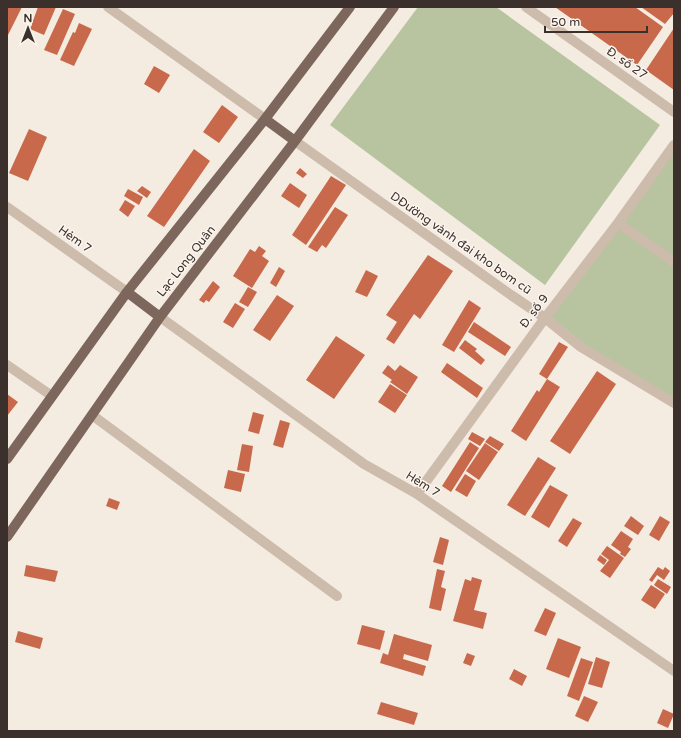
<svg xmlns="http://www.w3.org/2000/svg" width="681" height="738" viewBox="0 0 681 738" font-family="'Varela Round',sans-serif">
<style>
.green{fill:#b8c4a0}
.building{fill:#c8694b}
.lines{fill:none;stroke-linecap:round;stroke-linejoin:round}
.minor{stroke:#cdbbac;stroke-width:10}
.major{stroke:#7d675c;stroke-width:10}
.labels{text-anchor:middle;stroke-width:3;stroke-linejoin:round;paint-order:stroke}
.street-label{font-size:12px;fill:#3b302b;stroke:#fbf5ee}
</style>
<rect width="100%" height="100%" fill="#f4ebe1"/>
<path class="green" d="M418,7H496L660,125L545,285L330,125Z
M674,145V407L545,318Z"/>
<path class="building" d="M7,7H22L7,37Z
M38,7H56L44,35L30,29Z
M555,7H635L663,27L637,65Z
M641,7H674V13L665,24Z
M63,9L75,14L57,55L44,50Z
M79,23L92,29L74,66L60,60L73,32L75,33Z
M674,28V90L646,70Z
M154,66L170,75L159,93L144,84Z
M222,105L238,117L219,143L203,132Z
M29,129L47,137L28,181L9,173Z
M194,149L210,161L164,227L147,216Z
M300,168L307,174L303,178L296,173Z
M331,176L346,185L306,245L292,235Z
M290,183L307,195L299,208L281,196Z
M142,186L151,192L147,198L137,191Z
M128,189L143,197L139,205L124,196Z
M125,200L135,206L128,217L119,210Z
M335,207L348,215L326,248L322,245L317,252L308,247Z
M259,246L266,251L262,256L269,261L252,288L233,276L250,249L255,252Z
M428,255L453,271L420,319L414,314L394,344L386,339L397,322L386,315Z
M279,267L285,271L276,287L270,283Z
M366,270L378,276L367,297L355,292Z
M213,281L220,287L209,302L206,300L204,303L199,300Z
M248,287L257,292L248,307L239,302Z
M277,295L294,306L270,341L253,330Z
M469,300L481,308L454,352L442,345Z
M235,303L245,309L233,328L223,322Z
M474,322L511,347L505,356L468,332Z
M336,336L365,355L334,399L306,380Z
M465,340L477,349L475,351L485,360L481,365L459,348Z
M559,342L568,347L547,379L539,374Z
M447,363L483,388L477,398L441,372Z
M388,365L395,371L400,365L418,377L407,394L390,382L392,380L382,373Z
M597,371L616,384L570,454L550,441Z
M547,379L560,387L526,441L511,431L537,390L539,392Z
M390,384L407,395L395,413L378,402Z
M7,394L18,402L7,416Z
M253,412L264,415L259,434L248,431Z
M280,420L290,423L283,448L273,445Z
M472,432L485,439L480,446L468,439Z
M490,436L504,444L499,451L485,442Z
M470,442L479,448L451,492L442,486Z
M485,443L498,452L479,480L466,471Z
M242,444L253,446L249,472L237,470Z
M538,457L556,468L525,516L507,505Z
M228,470L245,474L241,492L224,488Z
M465,474L476,481L467,497L455,490Z
M550,485L568,495L549,528L531,517Z
M109,498L120,502L117,510L106,506Z
M631,516L644,526L638,535L624,526Z
M660,516L670,522L659,541L649,535Z
M573,518L582,523L567,547L558,541Z
M621,531L633,539L628,547L631,549L625,557L620,554L621,552L611,545Z
M440,537L449,540L443,565L433,562Z
M607,546L624,558L610,578L600,571L609,560L601,554Z
M600,555L607,560L604,565L597,560Z
M26,565L58,571L55,582L24,576Z
M658,567L663,570L665,567L670,571L664,580L657,575L652,582L649,580Z
M437,569L445,571L441,587L446,589L441,611L429,608Z
M472,577L482,580L474,610L487,613L483,629L453,621L465,579L471,581Z
M658,579L671,587L667,594L654,585Z
M651,585L665,594L655,609L641,600Z
M545,608L556,613L546,636L534,631Z
M362,625L385,631L380,650L357,644Z
M18,631L43,638L40,649L15,642Z
M394,634L432,645L428,661L404,654L403,659L426,666L423,676L380,663L383,653L388,655Z
M558,638L581,647L569,678L546,669Z
M467,653L475,656L471,666L463,663Z
M596,657L610,662L602,688L588,684Z
M581,658L593,662L579,701L567,696Z
M514,669L527,676L522,686L509,679Z
M584,696L598,702L588,722L575,716Z
M381,702L418,713L414,725L377,714Z
M663,709L674,714L668,728L657,723Z"/>
<g class="lines">
<path class="minor" d="M108,7L265,119
M526,7L674,112
M295,141L511,295L545,318L581,347L674,403
M7,207L127,292
M618,223L674,262
M160,317L364,464L417,494L674,671
M7,365L52,396
M92,415L337,596
M417,494L545,318L618,223L674,145"/>
<path class="major" d="M265,119L295,141
M127,292L160,317
M7,459L127,292L265,119L350,7
M7,537L160,317L295,141L394,7"/>
</g>
<g class="labels">
<g class="street-label">
<text transform="translate(627 63) rotate(35)" y="4">Đ. số 27</text>
<text transform="translate(75 239) rotate(35)" y="4">Hẻm 7</text>
<text transform="translate(461 243) rotate(35)" y="4">DĐường vành đai kho bom cũ</text>
<text transform="translate(186 261) rotate(-52)" y="4">Lạc Long Quân</text>
<text transform="translate(534 311) rotate(-53)" y="4">Đ. số 9</text>
<text transform="translate(423 484) rotate(32)" y="4">Hẻm 7</text>
</g>
</g>
<rect width="681" height="738" fill="none" stroke="#3b302b" stroke-width="16"/>
<g transform="translate(28 28)" stroke="#fbf5ee" stroke-width="3" paint-order="stroke">
<path d="M0-3L7 15L0 10L-7 15Z" fill="#3b302b"/>
<text y="-6" font-size="11" font-weight="bold" text-anchor="middle" fill="#3b302b">N</text>
</g>
<path d="M545 26v6h102v-6" fill="none" stroke="#3b302b" stroke-width="2"/>
<text x="551" y="26" font-size="12" fill="#3b302b" stroke="#fbf5ee" stroke-width="3" paint-order="stroke">50 m</text>
</svg>
